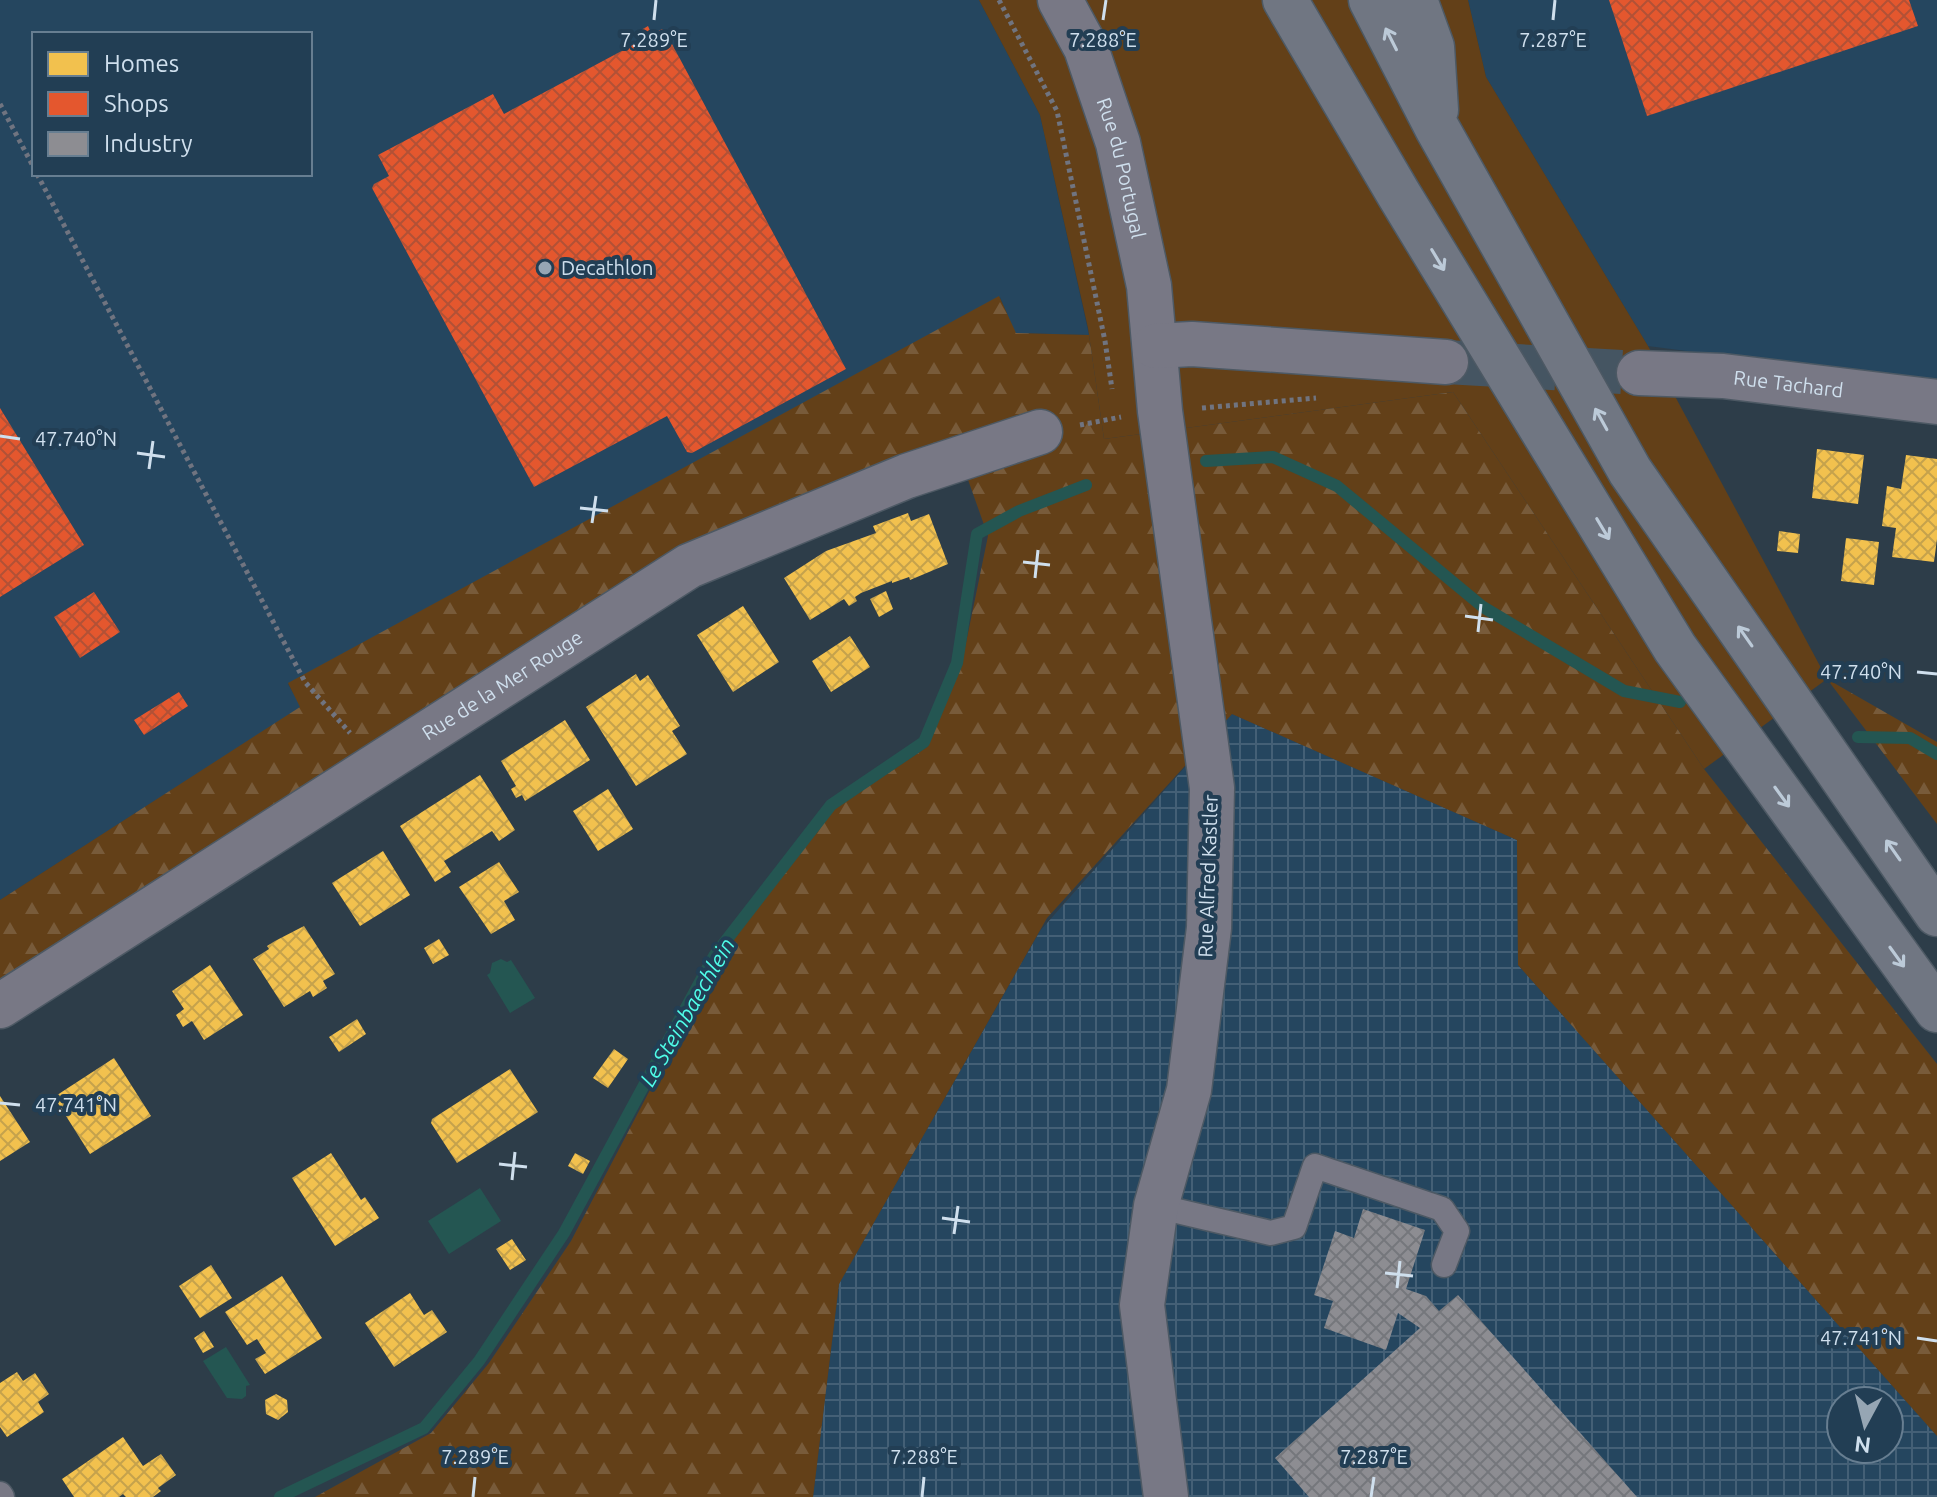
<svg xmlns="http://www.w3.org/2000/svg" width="1937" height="1497" viewBox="0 0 1937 1497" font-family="Ubuntu,sans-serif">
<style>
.built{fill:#25465f;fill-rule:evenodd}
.industrial{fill:url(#industrial-grid);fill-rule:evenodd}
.grass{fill:#634018}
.forest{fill:url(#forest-firs)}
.water{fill:#245652}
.homes{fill:url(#homes-cross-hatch)}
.shops{fill:url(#shops-cross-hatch)}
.industry{fill:url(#industry-cross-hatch)}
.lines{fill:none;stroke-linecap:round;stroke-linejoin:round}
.stream{stroke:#245652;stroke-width:12}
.minor-tunnel{stroke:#455562;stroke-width:44;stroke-dasharray:44 22;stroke-linecap:butt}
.service-casing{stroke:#4d5964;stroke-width:27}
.minor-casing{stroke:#4d5964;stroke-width:47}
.trunk-casing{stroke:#4d5964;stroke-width:47}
.path{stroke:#707480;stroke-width:5;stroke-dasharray:4 4;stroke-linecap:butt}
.service{stroke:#787885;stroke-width:24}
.minor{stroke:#787885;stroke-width:44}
.trunk{stroke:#707682;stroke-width:44}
.oneway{stroke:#bccad8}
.ticks{fill:none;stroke:#cfdfed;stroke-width:3}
.poi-dot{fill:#96a6b4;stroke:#223e54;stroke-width:3}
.labels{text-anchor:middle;stroke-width:8;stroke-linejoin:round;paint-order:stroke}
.street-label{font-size:20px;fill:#cfdfed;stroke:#223e54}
.poi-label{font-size:20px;fill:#cfdfed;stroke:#223e54;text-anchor:start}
.water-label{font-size:22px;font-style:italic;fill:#4ffde9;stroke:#223e54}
.ticks-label{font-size:20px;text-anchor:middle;fill:#cfdfed;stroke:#223e54;stroke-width:8;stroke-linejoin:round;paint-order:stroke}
</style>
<defs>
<pattern id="industrial-grid" width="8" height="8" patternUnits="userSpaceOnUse" patternTransform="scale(2)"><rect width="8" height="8" fill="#25465f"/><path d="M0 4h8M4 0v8" fill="none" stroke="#446076"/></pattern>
<pattern id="forest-firs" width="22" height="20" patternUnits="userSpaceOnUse" patternTransform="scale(2)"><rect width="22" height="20" fill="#634018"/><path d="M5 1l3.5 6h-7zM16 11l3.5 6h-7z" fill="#785b3a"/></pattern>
<pattern id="homes-cross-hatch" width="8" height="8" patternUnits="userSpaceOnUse" patternTransform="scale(2)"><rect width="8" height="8" fill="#f2c14e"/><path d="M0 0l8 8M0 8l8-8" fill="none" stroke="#c5a24c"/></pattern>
<pattern id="shops-cross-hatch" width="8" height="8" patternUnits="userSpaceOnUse" patternTransform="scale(2)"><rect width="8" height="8" fill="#e4572e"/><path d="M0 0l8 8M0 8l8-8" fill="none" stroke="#b25136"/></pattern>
<pattern id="industry-cross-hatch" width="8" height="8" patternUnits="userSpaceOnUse" patternTransform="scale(2)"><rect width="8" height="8" fill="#8d8d92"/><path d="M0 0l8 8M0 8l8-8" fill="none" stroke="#75777c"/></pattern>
</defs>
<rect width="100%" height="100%" fill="#2d3d49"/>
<path class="built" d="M0,0H979L1040,115L1089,335L1015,333L1000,297L288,684L301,707L0,900ZM34,34H310V174H34Z
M1468,0H1937V384L1648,346L1486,77Z"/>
<path class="industrial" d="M1232,714L1517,840L1518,965L1937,1436V1497H813L839,1284L1040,931ZM1841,1401H1889V1449H1841Z"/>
<path class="grass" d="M979,0H1468L1486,77L1648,346L1827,679L1704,769L1453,392L1104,439L1088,328L1040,115Z"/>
<path class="forest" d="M999,296L1016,333L1089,335L1104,439L1453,392L1704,769L1937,1064V1436L1518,965L1517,840L1232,714L1047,918L839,1284L813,1497H315L431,1433L489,1363L571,1241L719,958L830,812L927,747L961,667L988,536L955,443L677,554L0,987V900L300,707L288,683Z
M1827,679L1937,742V824Z"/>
<path class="water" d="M501,959L507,962L511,960L535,998L510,1013L487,975L490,973L492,963Z
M480,1188L501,1221L449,1254L428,1221Z
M226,1347L250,1385L246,1386V1396L242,1399L227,1398L203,1361Z"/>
<path class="homes" d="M1817,449L1864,455L1858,504L1812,498Z
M1906,455L1937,459V539L1934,562L1892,557L1896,528L1882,526L1887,486L1901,489Z
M908,513L911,521L929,514L948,564L910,580L909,577L892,583V581L861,593L855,597L857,601L849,606L844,599L810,620L784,578L826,551L876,533L873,526Z
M1779,531L1800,534L1798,553L1777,551Z
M1846,538L1879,542L1874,585L1841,581Z
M886,591L893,609L879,617L870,599Z
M743,606L779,662L733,692L697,635Z
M850,636L870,667L831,692L812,661Z
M636,674L640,681L648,675L680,726L672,731L687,754L636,786L586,707Z
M565,720L590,760L525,801L522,795L516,798L511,789L516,786L501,761Z
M480,775L515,830L499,841L492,831L444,861L451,872L435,882L400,826Z
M608,789L633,829L598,851L573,811Z
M383,851L410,895L360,926L332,883Z
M499,862L519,892L504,901L515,920L491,934L459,887Z
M304,926L335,974L323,981L327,988L313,997L310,991L284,1007L253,959L269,949L267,946L275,941Z
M439,939L449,955L433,964L424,948Z
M210,965L243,1015L204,1040L192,1021L183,1027L176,1015L184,1009L172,991Z
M357,1019L366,1034L339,1052L329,1037Z
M614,1049L628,1059L608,1088L593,1078Z
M114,1058L151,1116L90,1154L54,1097Z
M510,1069L538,1112L457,1163L431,1123L432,1119Z
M0,1096L30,1142L0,1161Z
M331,1153L361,1200L365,1197L379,1218L335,1246L292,1178Z
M575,1153L590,1161L583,1174L568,1166Z
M512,1239L526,1260L510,1270L496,1249Z
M211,1265L232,1298L200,1318L179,1286Z
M282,1276L322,1338L265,1374L255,1359L266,1353L257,1339L247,1345L225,1312Z
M410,1293L424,1315L432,1310L447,1332L394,1367L365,1323Z
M204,1331L214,1347L203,1353L194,1338Z
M17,1372L23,1381L35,1373L49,1394L38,1402L44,1412L7,1437L0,1427V1383Z
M276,1394L287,1400L288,1412L278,1420L266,1414L265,1400Z
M123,1437L143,1466L161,1454L176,1475L158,1488L161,1491L153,1497H126L123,1494L119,1497H74L62,1479Z"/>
<path class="shops" d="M1609,0H1909L1918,26L1647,116Z
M648,26L652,35L662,29L665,31L846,369L692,453L687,452L667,416L534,487L372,188L374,184L389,176L378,155L493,94L504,114L644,39L639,31Z
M0,408L84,545L0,597Z
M94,592L120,632L80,658L54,617Z
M179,692L188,706L144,735L134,720Z"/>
<path class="industry" d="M1363,1209L1425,1230L1406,1289L1426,1296L1439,1311L1458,1295L1637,1497H1309L1275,1458L1420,1328L1398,1313L1386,1350L1324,1328L1333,1301L1314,1295L1335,1231L1354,1238Z"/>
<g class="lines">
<path class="stream" d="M1206,461L1273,457L1337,486L1483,607L1624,691L1680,702
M1858,737L1910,738L1937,754
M280,1497L424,1428L479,1361L564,1233L714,956L831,805L924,742L957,663L977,534L1019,511L1086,485"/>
<path class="minor-tunnel" d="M1446,362L1639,373"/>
<g class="service-casing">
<path id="service" d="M1156,1206L1271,1233L1294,1227L1315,1166L1442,1209L1457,1231L1444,1265
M0,1494L2,1497"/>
</g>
<g class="minor-casing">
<g id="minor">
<path id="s1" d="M1060,0L1086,48L1118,143L1149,286L1160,411L1212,788L1209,928L1189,1090L1156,1206L1142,1305L1166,1497"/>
<path d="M1155,346L1192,344L1446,362"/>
<path id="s2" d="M1639,373L1723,376L1937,402"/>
<path id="s3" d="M0,1006L689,566L907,476L1040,432"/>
</g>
</g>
<g class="trunk-casing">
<path id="trunk" d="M1285,0L1398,193L1675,648L1937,1010
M1371,0L1437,128L1630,471L1937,914
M1415,0L1432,47L1436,110"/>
</g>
<path class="path" d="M999,0L1057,111L1105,341L1112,389
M0,104L34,168
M37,174L305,682L350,733
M1202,408L1316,398
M1080,425L1121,417"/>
<use href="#service" class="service"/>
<use href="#minor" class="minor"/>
<use href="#trunk" class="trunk"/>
</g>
<defs><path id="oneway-shaft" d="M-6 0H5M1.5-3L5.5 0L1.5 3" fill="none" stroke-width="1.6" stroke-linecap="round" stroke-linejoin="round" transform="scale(2)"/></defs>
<g class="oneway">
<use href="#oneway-shaft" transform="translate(1391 39) rotate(-117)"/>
<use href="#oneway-shaft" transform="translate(1438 260) rotate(59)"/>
<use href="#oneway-shaft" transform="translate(1601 419) rotate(-119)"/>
<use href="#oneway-shaft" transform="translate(1603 529) rotate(59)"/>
<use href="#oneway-shaft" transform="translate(1745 636) rotate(-125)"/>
<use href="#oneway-shaft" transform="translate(1782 797) rotate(54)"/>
<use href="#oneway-shaft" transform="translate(1893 850) rotate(-125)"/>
<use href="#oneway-shaft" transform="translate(1897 957) rotate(54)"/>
</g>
<path class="ticks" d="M654,20L656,0M1103,20L1106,0M1553,20L1555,0M0,436L20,439M137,453L165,457M149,469L153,441M580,508L608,511M592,523L596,496M1023,562L1050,565M1035,578L1038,550M1465,616L1493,620M1478,632L1481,604M1917,672L1937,674M0,1103L20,1105M499,1164L527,1167M512,1180L515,1152M942,1218L970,1222M954,1234L958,1206M1385,1273L1413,1276M1397,1288L1400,1261M1917,1338L1937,1341M473,1497L475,1477M922,1497L924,1477M1371,1497L1374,1477"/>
<circle class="poi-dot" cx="545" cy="268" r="8"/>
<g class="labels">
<g class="street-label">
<text dy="7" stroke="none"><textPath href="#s1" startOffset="180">Rue du Portugal</textPath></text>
<text dy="7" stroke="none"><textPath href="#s2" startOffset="150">Rue Tachard</textPath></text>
<text dy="7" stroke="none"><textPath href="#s3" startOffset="596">Rue de la Mer Rouge</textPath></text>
<text transform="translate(1208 876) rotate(-88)" y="7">Rue Alfred Kastler</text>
</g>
<g class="poi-label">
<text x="561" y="275">Decathlon</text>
</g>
<g class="water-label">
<text transform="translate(687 1012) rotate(-60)" y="8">Le Steinbaechlein</text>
</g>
</g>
<g class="ticks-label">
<text x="654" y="47">7.289°E</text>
<text x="1103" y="47">7.288°E</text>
<text x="1553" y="47">7.287°E</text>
<text x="76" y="446">47.740°N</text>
<text x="1861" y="679">47.740°N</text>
<text x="76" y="1112">47.741°N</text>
<text x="1861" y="1345">47.741°N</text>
<text x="475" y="1464">7.289°E</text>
<text x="924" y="1464">7.288°E</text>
<text x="1374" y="1464">7.287°E</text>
</g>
<rect x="32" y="32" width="280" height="144" fill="#223e54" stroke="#677e91" stroke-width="2"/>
<rect x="48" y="52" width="40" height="24" fill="#f2c14e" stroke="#677e91" stroke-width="2"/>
<text x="104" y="72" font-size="24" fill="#cfdfed">Homes</text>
<rect x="48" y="92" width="40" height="24" fill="#e4572e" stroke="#677e91" stroke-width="2"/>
<text x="104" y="112" font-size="24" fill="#cfdfed">Shops</text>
<rect x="48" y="132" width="40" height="24" fill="#8d8d92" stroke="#677e91" stroke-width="2"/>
<text x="104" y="152" font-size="24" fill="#cfdfed">Industry</text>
<g transform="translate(1865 1425) rotate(187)"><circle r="38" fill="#223e54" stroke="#677e91" stroke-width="2"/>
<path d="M0-6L14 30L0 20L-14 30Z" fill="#96a6b4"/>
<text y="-12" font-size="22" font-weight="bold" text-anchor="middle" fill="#cfdfed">N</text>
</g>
</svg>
